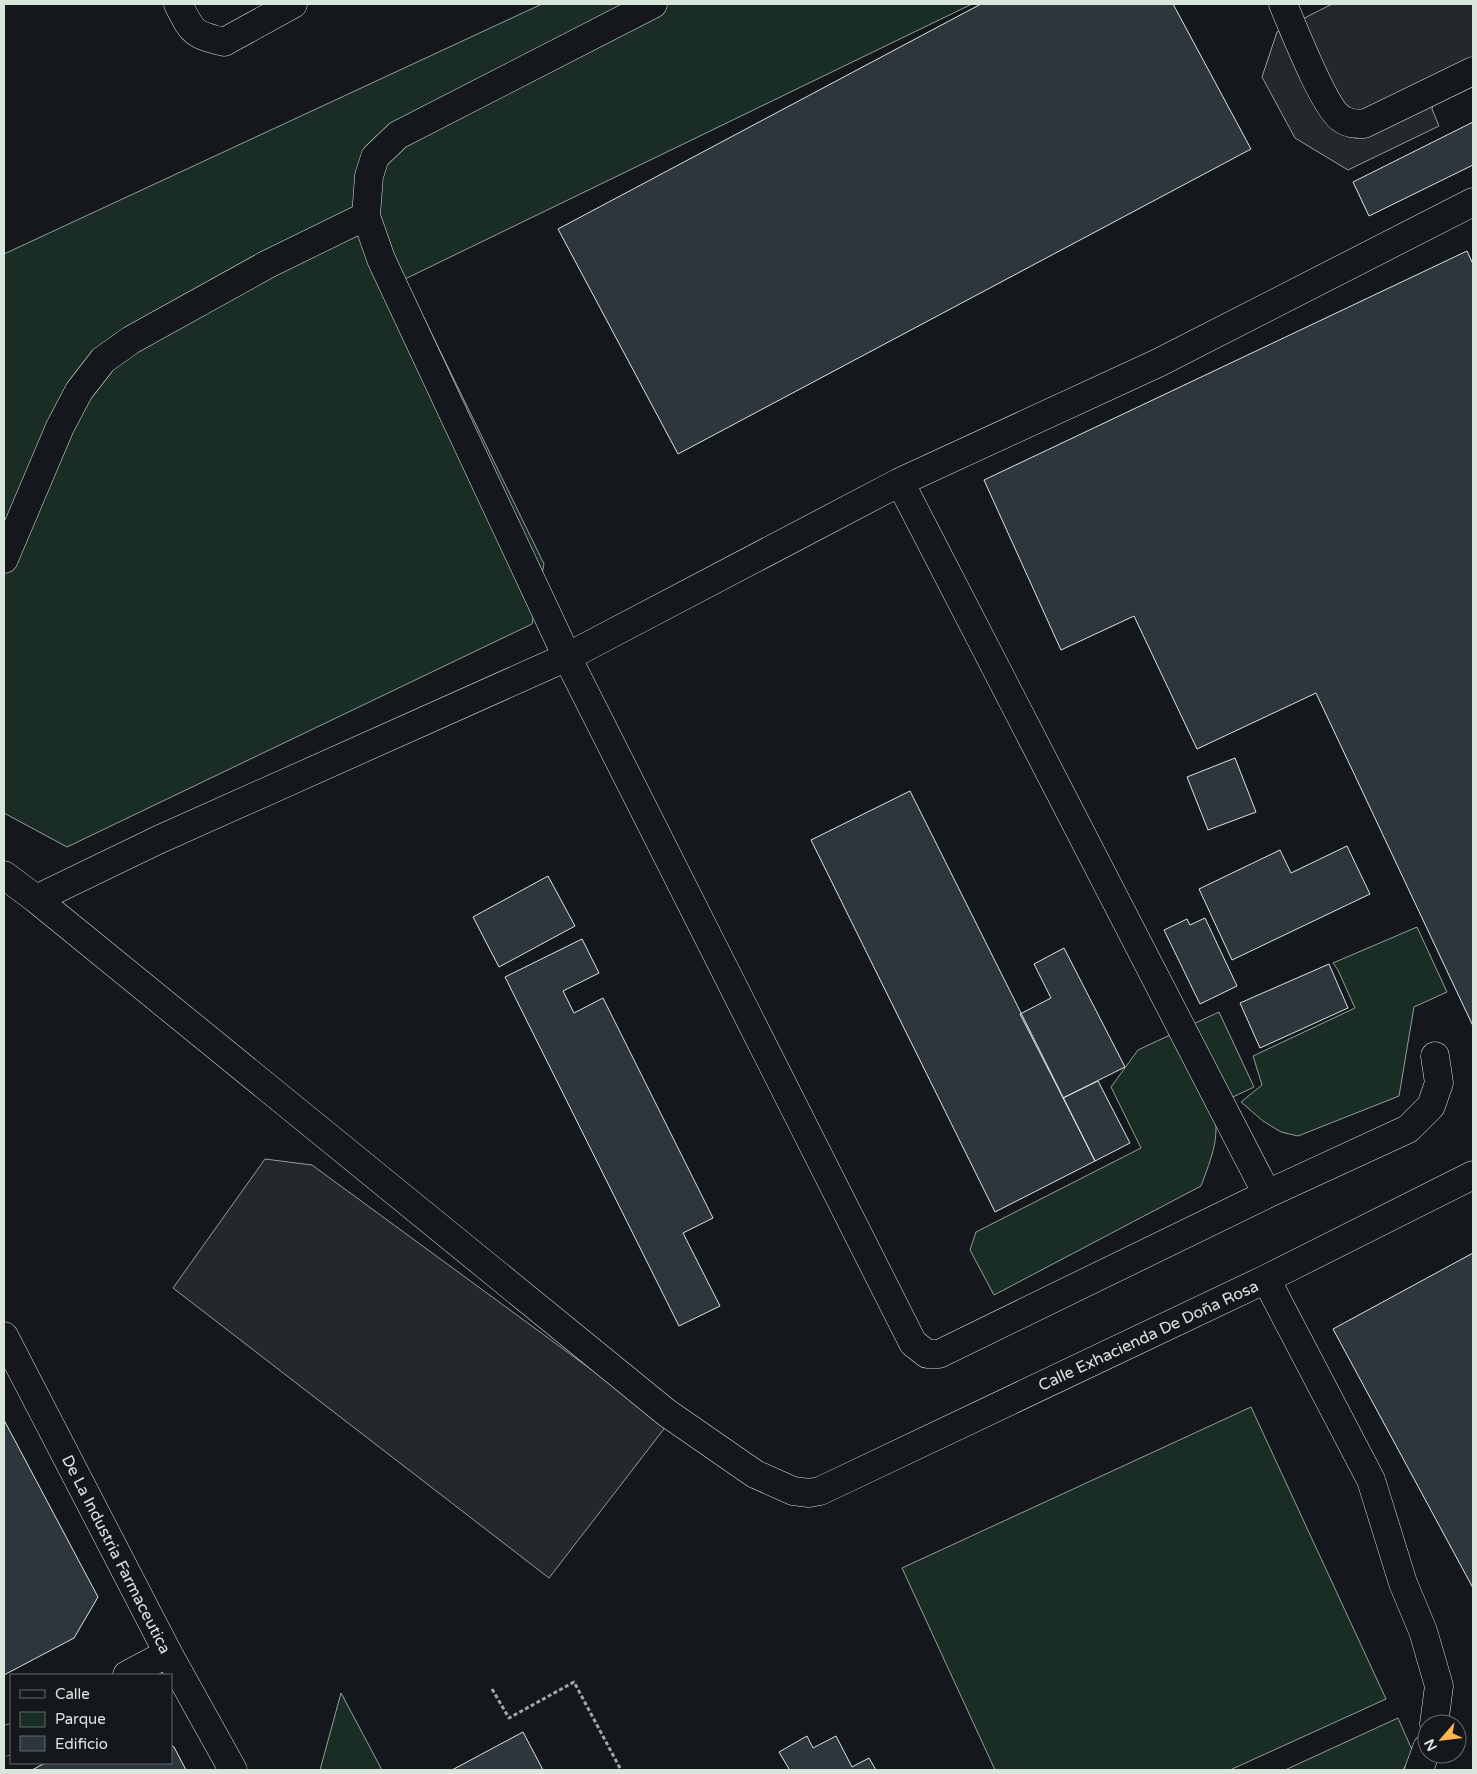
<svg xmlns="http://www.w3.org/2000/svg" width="1477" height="1774" viewBox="0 0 1477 1774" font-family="'Varela Round',sans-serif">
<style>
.green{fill:#1a2d24;stroke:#939e99}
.parking{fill:#24282b;stroke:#939e99}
.building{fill:#2c363c;stroke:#d8e6dc}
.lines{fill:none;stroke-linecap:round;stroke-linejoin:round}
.minor-casing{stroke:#d8e6dc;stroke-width:29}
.major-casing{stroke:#d8e6dc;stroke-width:29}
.path{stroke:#9da8a2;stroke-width:3;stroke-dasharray:4 2.5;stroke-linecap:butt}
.minor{stroke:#14181c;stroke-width:28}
.major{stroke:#14181c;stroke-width:28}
.labels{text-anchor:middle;stroke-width:4;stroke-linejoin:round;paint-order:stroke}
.street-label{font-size:16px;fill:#d8e6dc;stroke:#14181c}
</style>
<rect width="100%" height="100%" fill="#14181c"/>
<path class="green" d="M542,4H972L405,279L544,564L532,624L67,847L4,813V254Z
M1417,927L1447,992L1414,1007L1399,1096L1298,1136L1281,1132L1263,1121L1241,1102L1262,1085L1253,1056L1355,1008L1338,970L1333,963Z
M1219,1012L1254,1087L1214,1106C1220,1139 1212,1156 1201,1186L994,1295L970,1250L976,1232L1141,1148L1111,1087L1138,1050Z
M1251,1407L1386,1699L1230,1770H995L902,1568Z
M341,1693L382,1770H320Z
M1398,1718L1413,1752L1403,1770H1285Z"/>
<path class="parking" d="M1332,4H1473V78L1435,96L1432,109L1439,126L1348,170L1295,138L1262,77L1277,32Z
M265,1159L312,1165L667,1425L549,1578L173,1288Z"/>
<path class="building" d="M981,4H1173L1251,149L678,454L558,229Z
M1473,122V165L1369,216L1353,182Z
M1467,251L1473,264V1026L1316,693L1197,749L1134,616L1061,650L984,480Z
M1235,758L1256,812L1208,830L1187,777Z
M910,791L1095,1161L995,1212L811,840Z
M1347,846L1370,894L1232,960L1199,889L1280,850L1291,873Z
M548,876L575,926L499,967L473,917Z
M1205,918L1237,986L1200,1004L1164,930L1187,919L1190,925Z
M582,939L599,973L563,991L574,1013L603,998L713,1218L683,1233L720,1306L679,1326L505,977Z
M1064,948L1125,1067L1063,1098L1020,1014L1051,998L1034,964Z
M1329,964L1348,1008L1260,1048L1240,1003Z
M1098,1081L1130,1143L1095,1161L1063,1098Z
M1473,1253V1588L1333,1329Z
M4,1420L98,1597L74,1638L4,1675Z
M523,1732L543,1770H452Z
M807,1736L813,1748L836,1736L852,1767L869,1758L876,1770H786L789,1769L779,1752Z
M171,1745L174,1747L186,1770H32L45,1763H171Z"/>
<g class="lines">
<g class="minor-casing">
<path id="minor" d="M178,4C193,33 192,34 224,42L293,4
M653,4L398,135L375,157L369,176L366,216L381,259L567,657L913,1343L927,1354H939L1267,1194L1408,1129L1431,1106L1439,1083L1435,1056
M1283,4C1292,25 1325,110 1342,119C1349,124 1356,124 1364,124L1473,71
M900,482L1267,1194
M4,559L60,427L79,391L103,360L131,340L268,264L366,216
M4,875L36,899L667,1413L755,1474L793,1491L809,1493L820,1491L1266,1279L1473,1175
M36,899L158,840L567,657L900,482L1158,363L1473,202
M1266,1279L1371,1480L1403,1583L1423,1631L1439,1686L1434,1724
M127,1675L168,1653
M4,1742L11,1738
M1419,1770L1427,1748"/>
</g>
<g class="major-casing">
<path id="major" d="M4,1336L168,1653L233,1770"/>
</g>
<path class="path" d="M492,1689L509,1718L574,1682L621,1770"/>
<use href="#minor" class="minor"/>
<use href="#major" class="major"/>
</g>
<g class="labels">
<g class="street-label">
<text transform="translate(1148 1335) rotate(-25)" y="6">Calle Exhacienda De Doña Rosa</text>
<text transform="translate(117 1554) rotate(63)" y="6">De La Industria Farmaceutica</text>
</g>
</g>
<rect width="1477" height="1774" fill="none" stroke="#d8e6dc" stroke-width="10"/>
<rect x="10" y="1674" width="162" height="90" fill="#14181c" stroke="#626a69"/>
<rect x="20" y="1690" width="25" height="8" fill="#14181c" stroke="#626a69"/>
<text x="55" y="1699" font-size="15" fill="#d8e6dc">Calle</text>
<rect x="20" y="1712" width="25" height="15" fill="#1a2d24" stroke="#626a69"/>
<text x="55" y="1724" font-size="15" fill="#d8e6dc">Parque</text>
<rect x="20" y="1736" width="25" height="15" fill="#2c363c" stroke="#626a69"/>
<text x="55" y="1749" font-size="15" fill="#d8e6dc">Edificio</text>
<g transform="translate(1442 1739) rotate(242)"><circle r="24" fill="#14181c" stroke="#626a69"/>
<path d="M0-4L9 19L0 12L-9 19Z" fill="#ffb74d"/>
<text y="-8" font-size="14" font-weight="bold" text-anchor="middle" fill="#d8e6dc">N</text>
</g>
</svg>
